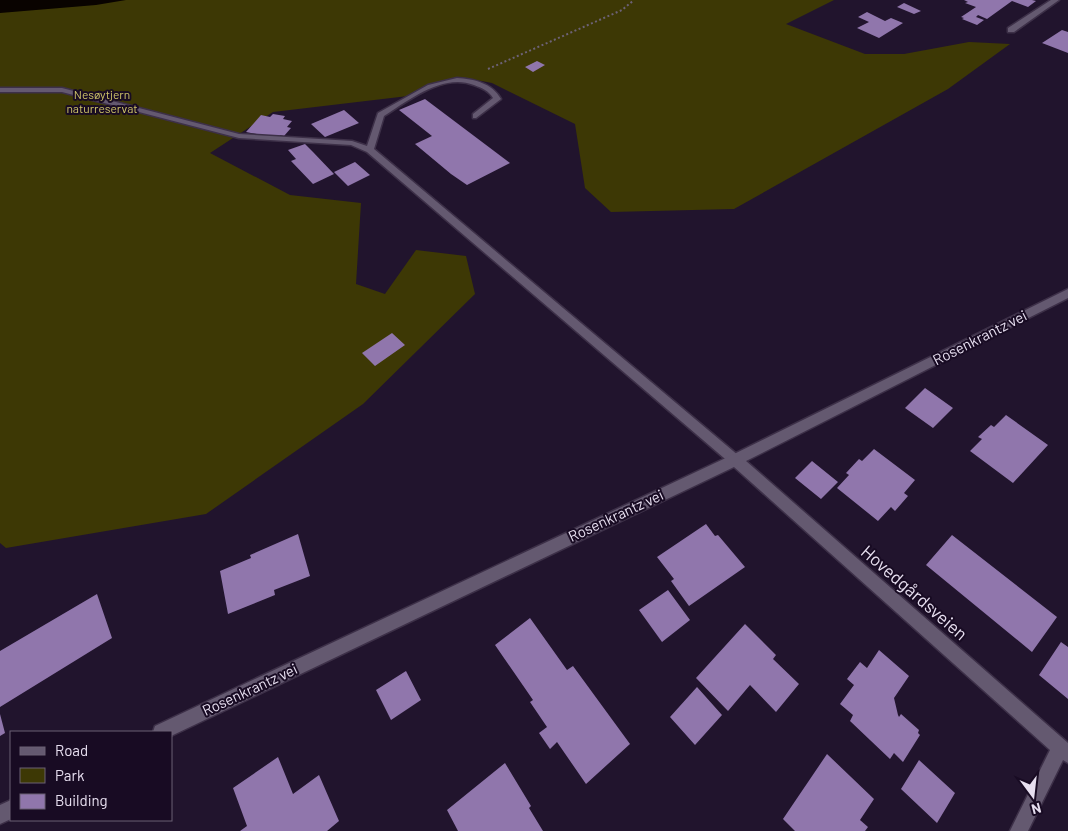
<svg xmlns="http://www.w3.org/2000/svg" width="1068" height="831" viewBox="0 0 1068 831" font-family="Barlow,sans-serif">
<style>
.green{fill:#3d3805}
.water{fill:#090300}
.building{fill:#9076ac}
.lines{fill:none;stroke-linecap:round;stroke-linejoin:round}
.service-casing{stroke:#3d3048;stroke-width:3}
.minor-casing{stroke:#3d3048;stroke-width:3}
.path{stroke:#6d6277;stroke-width:2;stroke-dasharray:2 2.5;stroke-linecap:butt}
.service{fill:#645970;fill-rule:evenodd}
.minor{fill:#645970;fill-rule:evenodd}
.labels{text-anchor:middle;stroke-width:4;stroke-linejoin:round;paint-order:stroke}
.far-park-label{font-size:12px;fill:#cfc569;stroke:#180b23}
.street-label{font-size:15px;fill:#e7dff0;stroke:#180b23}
.near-street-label{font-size:18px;fill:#e7dff0;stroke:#180b23}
</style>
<rect width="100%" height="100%" fill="#21142d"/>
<path class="green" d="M0,0H834L786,24L865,54H904L969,42L1010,44L948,89L734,209L611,212L585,188L575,124L492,83L466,78L408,96L273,112L210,153L290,195L361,203L356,284L385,294L416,250L466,256L475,294L363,404L206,514L6,548L0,543Z"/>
<path class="water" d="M0,0H126L96,5L0,13Z"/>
<path class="building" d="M964,0H1032L1036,1L1028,7L1012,1L987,19L978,15L976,17L984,20L977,25L962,19L964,18L961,17L976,7L965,3L968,2Z
M904,3L921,11L914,14L897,7Z
M867,12L885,21L891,18L903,23L879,38L857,28L869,22L858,17Z
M1062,30L1068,32V53L1042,43Z
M537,61L545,65L533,72L525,67Z
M425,99L510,163L467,185L451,174L415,144L432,136L399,110Z
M344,110L359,123L325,137L311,124Z
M273,114L285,116L283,119L292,121L287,127L291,128L284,136L280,135L278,138L246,132L261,115L270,117Z
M305,144L313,152L334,174L313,184L291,161L296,159L288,150Z
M355,162L370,175L348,186L334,172Z
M392,333L405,345L375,366L362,353Z
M925,388L953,408L933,428L905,408Z
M1006,415L1048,445L1013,483L970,451L982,439L978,437L991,425L994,427Z
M874,449L915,480L904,493L908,496L895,511L891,507L878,521L837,488L849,475L846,473L859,459L862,461Z
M812,461L838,482L821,499L795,478Z
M706,524L715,536L718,535L745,567L689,606L671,581L674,579L657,557Z
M298,534L310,576L274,590L275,595L228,614L220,571L251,558L250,555Z
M952,535L1057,617L1032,652L926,565Z
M668,590L690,620L662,642L639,610Z
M97,594L112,638L0,707V651Z
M530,618L567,670L573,666L630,744L586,784L557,742L550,749L539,733L547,727L530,702L533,700L495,645Z
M745,624L776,655L773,659L799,684L776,712L750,685L728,711L696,678Z
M1061,642L1068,647V699L1039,675Z
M879,650L909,676L894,698L898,715L899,717L901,714L919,730L918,733L920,735L903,762L894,753L890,759L850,721L853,715L840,704L854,685L847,679L860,662L867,668Z
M406,671L421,700L391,720L376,690Z
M697,687L722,715L695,745L670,717Z
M0,714L5,733L0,736Z
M827,754L874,799L860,820L868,827L865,831H795L783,819Z
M278,757L293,794L319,775L339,821L327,831H240L247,826L233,788Z
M919,760L955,793L937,823L901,789Z
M505,763L531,806L529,808L543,831H458L447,810Z"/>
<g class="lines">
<g class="service-casing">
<path id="service" d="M457,78C474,79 492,83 501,99L476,118H473V114L493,98C489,91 482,88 474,85C443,73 409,100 384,116L374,149L739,456L741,460L739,464L735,465L731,464L367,152L351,145L239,138L62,92H0V88H62L239,134L352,141L367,146L378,113L428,85Z"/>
</g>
<g class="minor-casing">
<path id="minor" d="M1051,0H1059L1014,32H1008V28Z
M1068,289V298L746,461L1068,743V763L1063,760L1028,831H1010L1050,750L734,467L171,736V732H153L155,726L730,456Z
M11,800V819L0,824V805Z"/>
</g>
<path class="path" d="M488,69L622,10L634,0"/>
<use href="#service" class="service"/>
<use href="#minor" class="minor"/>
</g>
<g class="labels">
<g class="far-park-label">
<text x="102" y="99">Nesøytjern<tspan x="102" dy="14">naturreservat</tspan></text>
</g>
<g class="street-label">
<text transform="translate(980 338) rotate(-27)" y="5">Rosenkrantz vei</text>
<text transform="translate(616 516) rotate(-25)" y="5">Rosenkrantz vei</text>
<text transform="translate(250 690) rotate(-25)" y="5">Rosenkrantz vei</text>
</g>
<g class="near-street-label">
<text transform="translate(914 593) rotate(41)" y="6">Hovedgårdsveien</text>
</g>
</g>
<rect x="10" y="731" width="162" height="90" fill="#180b23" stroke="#6b6075"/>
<rect x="20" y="747" width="25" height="8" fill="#645970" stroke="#6b6075"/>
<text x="55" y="756" font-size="15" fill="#e7dff0">Road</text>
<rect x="20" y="768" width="25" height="15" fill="#3d3805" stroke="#6b6075"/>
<text x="55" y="781" font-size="15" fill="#e7dff0">Park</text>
<rect x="20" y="794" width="25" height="15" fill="#9076ac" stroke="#6b6075"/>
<text x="55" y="806" font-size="15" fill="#e7dff0">Building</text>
<g transform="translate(1033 796) rotate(165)" stroke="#180b23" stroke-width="4" paint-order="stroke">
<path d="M0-4L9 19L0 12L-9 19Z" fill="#e7dff0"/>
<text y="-8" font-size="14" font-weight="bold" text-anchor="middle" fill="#e7dff0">N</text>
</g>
</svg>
